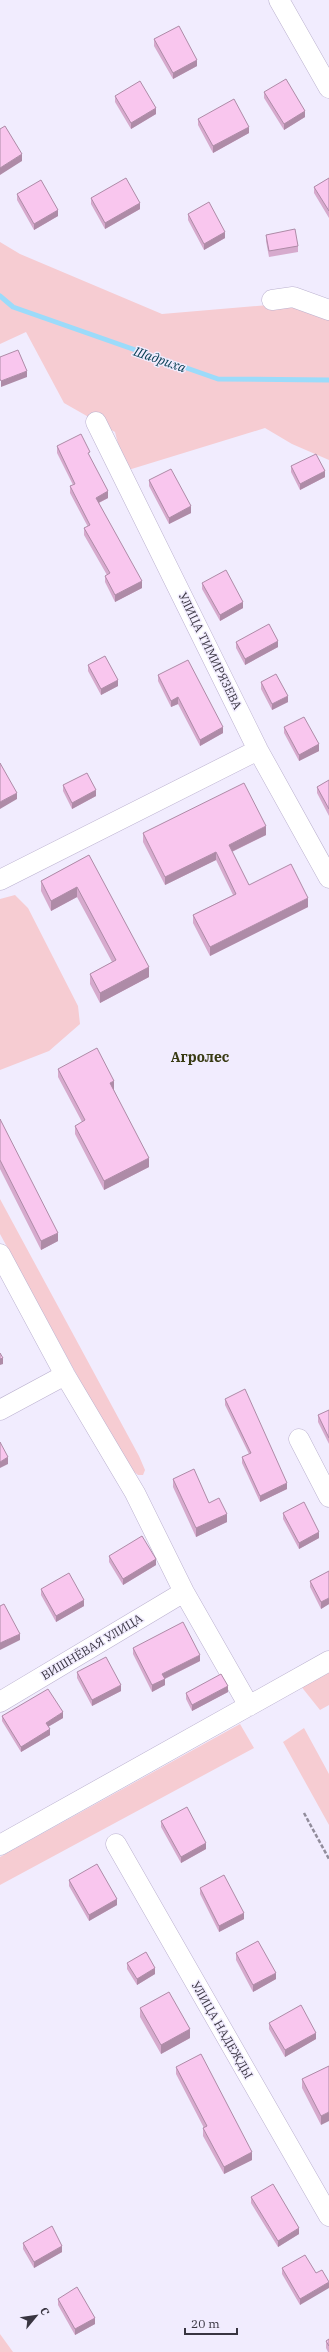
<svg xmlns="http://www.w3.org/2000/svg" width="329" height="2352" viewBox="0 0 329 2352" font-family="'IBM Plex Serif',serif">
<style>
.green{fill:#f6ccd2}
.lines{fill:none;stroke-linecap:round;stroke-linejoin:round}
.stream{stroke:#9cdbfa;stroke-width:5}
.minor-casing{stroke:#bbb1cf;stroke-width:21}
.path{stroke:#918c9b;stroke-width:2.5;stroke-dasharray:4 2;stroke-linecap:butt}
.minor{stroke:#fff;stroke-width:20}
.wall{fill:#d6aacd}
.shaded-wall{fill:#ae8ba7}
.building{fill:#f9c6ee;stroke:#ae8ba7}
.labels{text-anchor:middle;stroke-width:3;stroke-linejoin:round;paint-order:stroke}
.street-label{font-size:12px;fill:#393541;stroke:#f1ecfe}
.water-label{font-size:13px;font-style:italic;fill:#043b50;stroke:#f1ecfe}
.quarter-label{font-size:14px;font-weight:bold;fill:#373911;stroke:#f1ecfe}
</style>
<rect width="100%" height="100%" fill="#f1ecfe"/>
<path class="green" d="M0,242L20,254L162,314L292,303L329,312V460L292,444L265,428L125,471L115,432L64,403L26,332L0,344Z
M15,895L28,908L78,1006L80,1024L49,1051L0,1070V899Z
M0,1199L139,1456L145,1470L143,1475H138L132,1470L90,1399L0,1234Z
M329,1669V1705L320,1710L300,1685Z
M240,1724L254,1748L0,1885V1857Z
M304,1728L329,1774V1825L283,1742Z
M0,2334L13,2352H0Z"/>
<g class="lines">
<path class="stream" d="M0,296L13,307L218,379L329,380"/>
<g class="minor-casing">
<path id="minor" d="M279,0L329,88
M272,300L293,297L329,310
M96,422L258,750L329,878
M0,880L258,750
M0,1254L65,1375L135,1493L184,1592L249,1706
M0,1410L65,1375
M299,1439L329,1497
M0,1702L184,1592
M116,1844L329,2216
M0,1845L329,1661"/>
</g>
<path class="path" d="M304,1813L329,1859"/>
<use href="#minor" class="minor"/>
</g>
<path class="wall" d="M154,39L197,66L173,79L154,46Z
M264,92L305,117L284,130L264,98Z
M115,96L156,114L131,129L115,102Z
M198,119L249,133L213,153L198,125Z
M329,178V218L314,193V187Z
M17,194L58,216L34,230L17,200Z
M91,198L140,209L105,229L91,204Z
M188,214L225,238L204,250L188,220Z
M266,235L298,246V252L269,257L266,241Z
M57,446L90,457L108,498L99,503L142,588L115,602L105,582V576L107,575L84,535V528L88,527L70,493V486L73,485L57,453Z
M291,466L325,477L300,490L291,472Z
M149,480L191,513L169,524L149,486Z
M202,583L243,608L220,621L202,589Z
M236,642L278,647L245,665L236,648Z
M88,665L118,686L101,695L88,671Z
M158,675L223,733L200,746L178,704L171,707L158,681Z
M261,682L288,702L272,710L261,689Z
M284,727L319,751L299,761L284,733Z
M329,780V816L317,793V787Z
M63,785L96,796L72,809L63,791Z
M143,833L266,835L232,852L249,885L308,907L210,956L193,923V915L233,895L216,860L165,885L143,842Z
M89,855L149,977L100,1003L90,984V974L112,962L77,897L51,911L41,891V881Z
M58,1069L114,1090L149,1167L104,1190L75,1134V1126L82,1122L58,1077Z
M0,1119L58,1241L41,1250L0,1169Z
M225,1399L287,1489L260,1502L242,1463V1457L249,1454L225,1405Z
M329,1410V1444L318,1422V1415Z
M173,1479L209,1503L227,1522L196,1537L173,1487Z
M283,1513L319,1538L299,1549L283,1519Z
M109,1556L156,1565L123,1585L109,1562Z
M329,1571V1604L321,1609L310,1587V1581Z
M41,1589L84,1606L56,1622L41,1595Z
M133,1648L200,1661L165,1679V1685L152,1692L133,1654Z
M77,1672L121,1691L92,1706L77,1678Z
M228,1692L192,1711L186,1699V1693Z
M2,1716L63,1718L48,1727L50,1735L21,1752L2,1721Z
M161,1821L206,1849L181,1863L161,1827Z
M69,1880L117,1905L89,1921L69,1886Z
M200,1888L244,1919L219,1932L200,1894Z
M236,1953L276,1979L253,1992L236,1960Z
M127,1963L155,1974L137,1985L127,1969Z
M140,2008L190,2038L161,2054L140,2017Z
M269,2023L316,2039L285,2057L269,2029Z
M329,2066L321,2125L302,2088V2079Z
M176,2067L252,2160L224,2174L203,2136V2128H204L176,2074Z
M251,2197L299,2234L278,2247L251,2203Z
M23,2243L62,2252L34,2268L23,2249Z
M282,2268L316,2273L300,2305L282,2274Z
M58,2299L95,2324L75,2335L58,2305Z
M329,2339V2352H328L326,2348V2341Z"/>
<path class="shaded-wall" d="M197,60V66L173,79V73Z
M156,108V114L131,129V123Z
M305,111V117L284,130V124Z
M249,127V133L213,153V146Z
M22,154V161L0,175V168Z
M140,203V209L105,229V223Z
M58,210V216L34,230V224Z
M225,232V238L204,250V244Z
M27,371V377L1,387V381Z
M325,471V477L300,490V484Z
M108,491V498L96,504V498Z
M191,506V513L169,524V518Z
M142,581V588L115,602V595Z
M243,602V608L220,621V615Z
M278,641V647L245,665V659Z
M118,680V686L101,695V689Z
M288,696V702L272,710V704Z
M178,697V704L171,707V701Z
M223,727V733L200,746V740Z
M319,744V751L299,761V755Z
M96,790V796L72,809V803Z
M17,793V799L0,809V802Z
M266,826V835L229,853V845Z
M216,852V860L165,885V877Z
M77,887V897L51,911V901Z
M308,898V907L210,956V947Z
M149,967V977L100,1003V993Z
M114,1081V1090L110,1092V1083Z
M149,1158V1167L104,1190V1181Z
M58,1233V1241L41,1250V1241Z
M3,1358V1364L0,1365V1359Z
M8,1457V1464L0,1468V1462Z
M287,1483V1489L260,1502V1496Z
M227,1514V1522L196,1537V1528Z
M319,1532V1538L299,1549V1543Z
M156,1559V1565L123,1585V1579Z
M329,1598V1604L321,1609V1602Z
M84,1600V1606L56,1622V1616Z
M20,1634V1640L0,1650V1643Z
M200,1655V1661L162,1680V1674Z
M165,1679V1685L152,1692V1685Z
M121,1685V1691L92,1706V1700Z
M228,1686V1692L192,1711V1705Z
M63,1712V1718L46,1728V1723Z
M50,1729V1735L21,1752V1747Z
M206,1843V1849L181,1863V1857Z
M117,1899V1905L89,1921V1915Z
M244,1913V1919L219,1932V1926Z
M155,1968V1974L137,1985V1979Z
M276,1973V1979L253,1992V1985Z
M190,2029V2038L161,2054V2045Z
M316,2033V2039L285,2057V2050Z
M329,2112V2121L321,2125V2116Z
M252,2152V2160L224,2174V2167Z
M299,2228V2234L278,2247V2241Z
M62,2246V2252L34,2268V2262Z
M329,2282V2288L300,2305V2299Z
M95,2318V2324L75,2335V2329Z"/>
<path class="building" d="M179,26L197,60L173,73L154,39Z
M286,79L305,111L284,124L264,92Z
M140,81L156,108L131,123L115,96Z
M234,99L249,127L213,146L198,119Z
M5,126L22,154L0,168V129Z
M126,178L140,203L105,223L91,198Z
M329,178V211L314,187Z
M41,180L58,210L34,224L17,194Z
M209,202L225,232L204,244L188,214Z
M295,229L298,246L269,251L266,235Z
M18,350L27,371L1,381L0,379V357Z
M81,434L90,452L88,453L108,491L96,498L142,581L115,595L105,576L110,573L84,528L90,525L70,486L75,484L57,446Z
M316,454L325,471L300,484L291,466Z
M171,469L191,506L169,518L149,480Z
M226,570L243,602L220,615L202,583Z
M269,624L278,641L245,659L236,642Z
M105,656L118,680L101,689L88,665Z
M188,660L223,727L200,740L178,697L171,701L158,675Z
M276,674L288,696L272,704L261,682Z
M304,717L319,744L299,755L284,727Z
M0,763L17,793L0,802Z
M87,773L96,790L72,803L63,785Z
M329,780V809L317,787Z
M244,783L266,826L229,845L249,885L291,864L308,898L210,947L193,915L236,894L216,852L165,877L143,833Z
M89,855L149,967L100,993L90,974L116,960L77,887L51,901L41,881Z
M97,1048L114,1081L110,1083L149,1158L104,1181L75,1126L85,1120L58,1069Z
M0,1119L58,1233L41,1241L0,1160Z
M0,1353L3,1358L0,1359Z
M245,1389L287,1483L260,1496L242,1457L251,1453L225,1399Z
M329,1410V1438L318,1415Z
M0,1442L8,1457L0,1462Z
M194,1469L209,1503L219,1498L227,1514L196,1528L173,1479Z
M304,1502L319,1532L299,1543L283,1513Z
M142,1536L156,1559L123,1579L109,1556Z
M329,1571V1598L321,1602L310,1581Z
M69,1573L84,1600L56,1616L41,1589Z
M4,1604L20,1634L0,1643V1606Z
M183,1622L200,1655L162,1674L165,1679L152,1685L133,1648Z
M106,1657L121,1685L92,1700L77,1672Z
M221,1674L228,1686L192,1705L186,1693Z
M48,1689L63,1712L46,1723L50,1729L21,1747L2,1716Z
M187,1807L206,1843L181,1857L161,1821Z
M97,1864L117,1899L89,1915L69,1880Z
M224,1875L244,1913L219,1926L200,1888Z
M258,1941L276,1973L253,1985L236,1953Z
M146,1952L155,1968L137,1979L127,1963Z
M169,1992L190,2029L161,2045L140,2008Z
M301,2005L316,2033L285,2050L269,2023Z
M201,2054L252,2152L224,2167L203,2128L207,2126L176,2067Z
M329,2066V2112L321,2116L302,2079Z
M273,2184L299,2228L278,2241L251,2197Z
M52,2226L62,2246L34,2262L23,2243Z
M305,2255L316,2273L322,2270L329,2282L300,2299L282,2268Z
M77,2287L95,2318L75,2329L58,2299Z
M329,2339V2346L326,2341Z"/>
<g class="labels">
<g class="street-label">
<text transform="translate(210 651) rotate(64)" y="4">УЛИЦА ТИМИРЯЗЕВА</text>
<text transform="translate(92 1647) rotate(-31)" y="4">ВИШНЁВАЯ УЛИЦА</text>
<text transform="translate(222 2030) rotate(60)" y="4">УЛИЦА НАДЕЖДЫ</text>
</g>
<g class="water-label">
<text transform="translate(160 359) rotate(19)" y="5">Шадриха</text>
</g>
<g class="quarter-label">
<text x="200" y="1062">Агролес</text>
</g>
</g>
<g transform="translate(36 2316) rotate(61)" stroke="#f1ecfe" stroke-width="3" paint-order="stroke">
<path d="M0-3L7 15L0 10L-7 15Z" fill="#393541"/>
<text y="-6" font-size="11" font-weight="bold" text-anchor="middle" fill="#393541">С</text>
</g>
<path d="M185 2328v6h52v-6" fill="none" stroke="#393541" stroke-width="2"/>
<text x="191" y="2328" font-size="12" fill="#393541" stroke="#f1ecfe" stroke-width="3" paint-order="stroke">20 m</text>
</svg>
